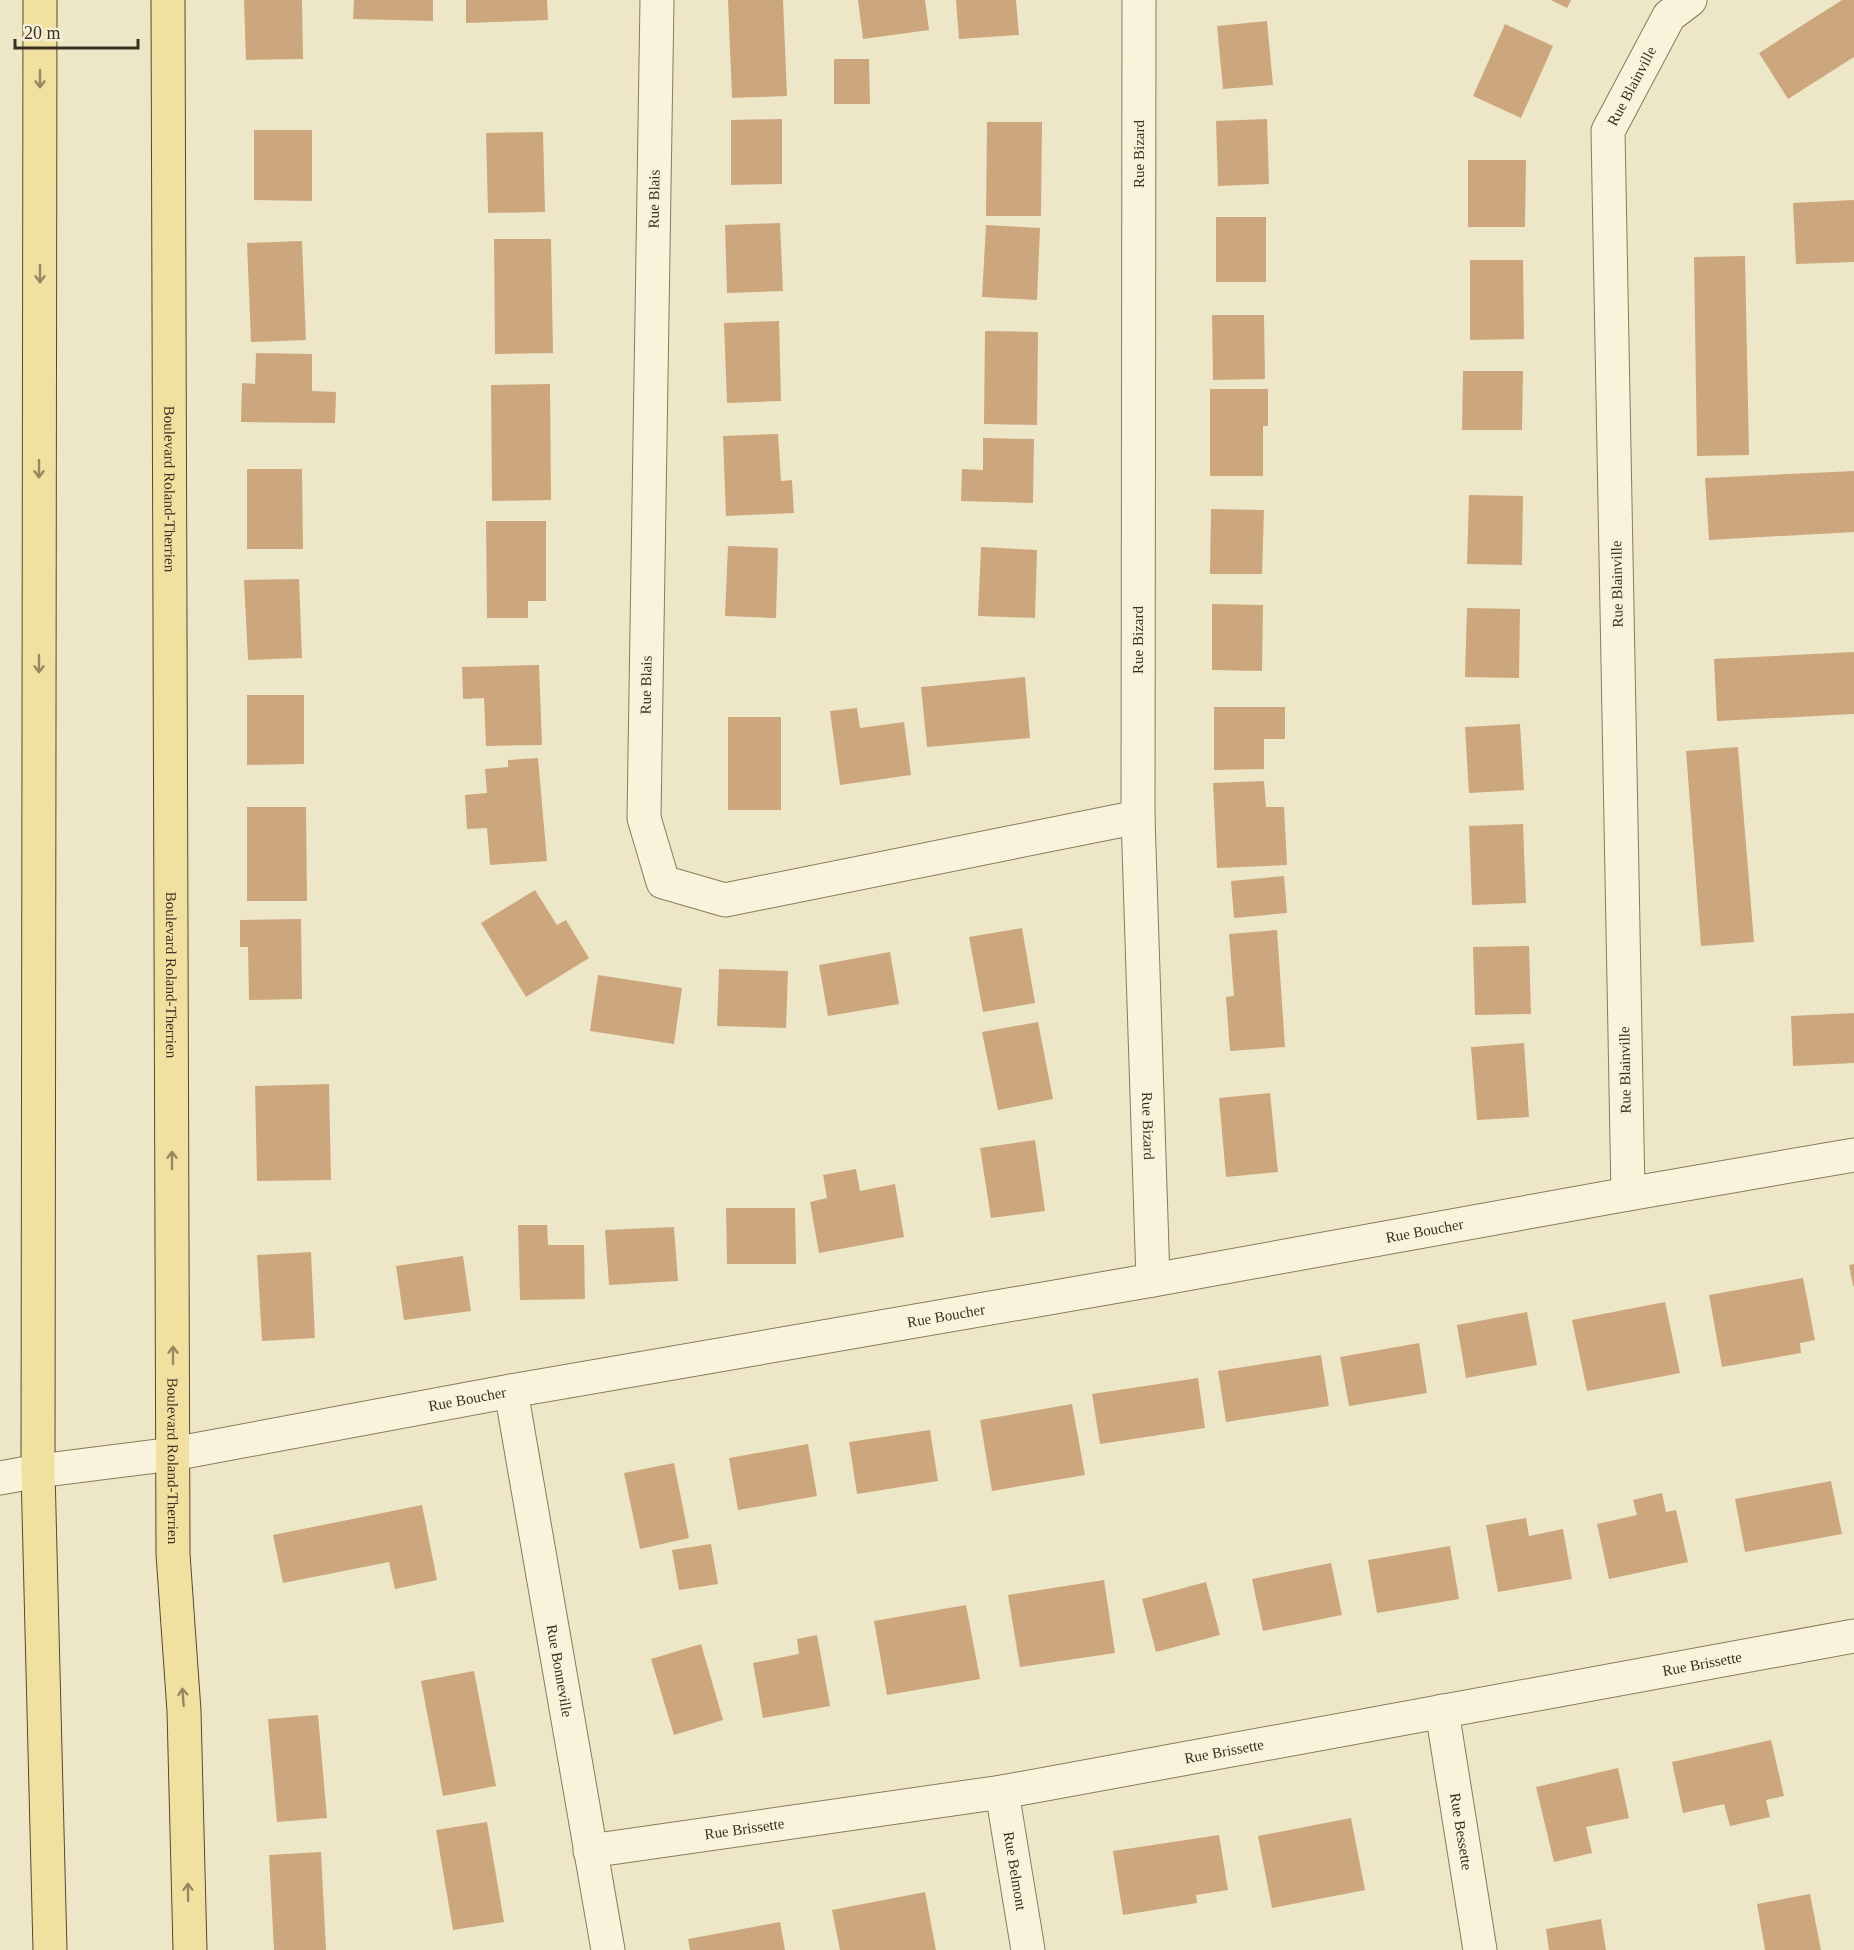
<svg xmlns="http://www.w3.org/2000/svg" width="1854" height="1950" viewBox="0 0 1854 1950" font-family="Georgia,serif">
<style>
.building{fill:#cca77e}
.lines{fill:none;stroke-linecap:round;stroke-linejoin:round}
.minor-casing{stroke:#8a7a5d;stroke-width:35}
.major-casing{stroke:#584830;stroke-width:35}
.minor{stroke:#f9f3db;stroke-width:33}
.major{stroke:#f0e1a0;stroke-width:33}
.oneway{stroke:#968860}
.labels{text-anchor:middle;stroke-width:4.5;stroke-linejoin:round;paint-order:stroke}
.street-label{font-size:15px;fill:#3b3020;stroke:#f6f0d7}
</style>
<rect width="100%" height="100%" fill="#eee7c7"/>
<path class="building" d="M244,0H302L303,59L246,60Z
M354,0H433V21L353,19Z
M466,0H547L548,20L466,23Z
M728,0H783L787,96L732,98Z
M858,0H925L929,30L863,39Z
M956,0H1016L1019,35L959,39Z
M1551,0H1571L1567,8Z
M1842,0H1854V57L1788,99L1759,53Z
M1267,21L1273,85L1223,89L1217,26Z
M1505,24L1553,46L1521,118L1473,96Z
M834,59H869L870,104H834Z
M782,119V184L731,185V120Z
M1267,119L1269,184L1218,186L1216,121Z
M987,122H1042L1041,216H986Z
M254,130H312V201L254,200Z
M543,132L545,212L488,213L486,133Z
M1468,160H1526L1525,227H1468Z
M1854,200V262L1796,264L1793,203Z
M1216,217H1266V282H1216Z
M780,223L783,291L727,293L725,225Z
M986,225L1040,228L1037,300L982,297Z
M494,239H551L553,353L495,354Z
M302,241L306,340L251,342L247,243Z
M1745,256L1749,455L1697,456L1694,257Z
M1470,260H1523L1524,339L1470,340Z
M1212,315H1264L1265,379L1213,380Z
M779,321L781,401L727,403L724,323Z
M985,331L1038,332L1037,425L984,424Z
M256,353L312,354V391L336,392L335,423L241,422L242,383L255,384Z
M1463,371H1523L1522,430H1462Z
M550,384L551,500L492,501L491,385Z
M1210,389H1268V426H1263V476H1210Z
M778,434L781,481L792,480L794,513L726,516L723,436Z
M983,438L1034,439L1033,503L961,501L962,469L983,470Z
M247,469H302L303,549H247Z
M1854,471V532L1709,540L1705,478Z
M1469,495L1523,496L1522,565L1467,564Z
M1211,509L1264,510L1262,574H1210Z
M486,521H546V601H528V618H487Z
M728,546L778,548L776,618L725,616Z
M981,547L1037,550L1035,618L978,616Z
M299,579L302,658L248,660L244,580Z
M1212,604L1263,605L1262,671L1212,670Z
M1467,608L1520,609L1519,678L1465,677Z
M1854,652V714L1717,721L1714,659Z
M539,665L542,745L486,746L484,698L463,699L462,667Z
M1025,677L1030,738L927,747L921,687Z
M247,695H304V764L247,765Z
M1214,707H1285V739H1264V769L1214,770Z
M857,708L860,728L904,722L911,775L840,785L830,711Z
M728,717H781V810H728Z
M1520,724L1524,790L1469,793L1465,727Z
M1738,747L1754,942L1701,946L1686,751Z
M538,758L547,861L490,865L487,828L467,829L465,795L487,793L485,769L508,767V760Z
M1264,781L1266,807H1284L1287,865L1217,868L1213,783Z
M247,807H306L307,901H247Z
M1523,824L1526,903L1472,905L1469,826Z
M1284,876L1287,913L1234,918L1231,881Z
M535,890L557,925L566,920L589,958L526,997L481,923Z
M301,919L302,999L249,1000L248,947H240V920Z
M1022,928L1035,1003L983,1012L969,937Z
M1277,930L1285,1047L1230,1051L1226,997L1234,996L1229,934Z
M1529,946L1531,1014L1475,1015L1473,947Z
M890,952L899,1004L828,1016L819,965Z
M719,969L788,971L786,1028L717,1026Z
M598,975L682,988L674,1044L590,1031Z
M1854,1013V1063L1793,1066L1791,1016Z
M1038,1022L1053,1099L998,1110L982,1032Z
M1524,1043L1529,1117L1477,1120L1471,1047Z
M329,1084L331,1180L257,1181L255,1086Z
M1270,1093L1278,1172L1226,1177L1219,1098Z
M1035,1140L1045,1211L991,1218L980,1148Z
M856,1169L860,1191L895,1184L904,1237L819,1253L810,1202L827,1198L823,1175Z
M726,1208H795L796,1264H727Z
M518,1225H547L548,1245H584L585,1299L520,1300Z
M674,1227L678,1281L609,1285L605,1230Z
M311,1252L315,1338L262,1341L257,1255Z
M463,1256L471,1311L404,1320L396,1266Z
M1854,1264V1286H1853L1849,1265Z
M1803,1278L1815,1340L1800,1343L1801,1353L1722,1367L1709,1295Z
M1665,1302L1680,1373L1587,1391L1572,1320Z
M1527,1312L1537,1365L1466,1378L1457,1325Z
M1419,1343L1427,1393L1349,1406L1340,1357Z
M1321,1355L1329,1406L1226,1422L1218,1371Z
M1198,1378L1205,1428L1100,1444L1092,1394Z
M1072,1404L1085,1475L992,1491L980,1420Z
M930,1430L938,1481L857,1494L849,1442Z
M808,1444L817,1496L738,1510L729,1458Z
M674,1463L689,1538L640,1549L624,1473Z
M1831,1481L1842,1534L1745,1552L1735,1499Z
M1662,1493L1666,1512L1676,1510L1688,1562L1609,1579L1597,1524L1637,1515L1633,1500Z
M422,1505L437,1580L395,1589L389,1562L283,1583L273,1535Z
M1526,1518L1529,1536L1563,1529L1572,1579L1498,1592L1486,1525Z
M711,1544L718,1584L679,1590L672,1550Z
M1450,1546L1459,1599L1377,1613L1368,1560Z
M1331,1563L1342,1615L1263,1631L1252,1579Z
M1104,1580L1115,1653L1020,1667L1008,1595Z
M1206,1582L1220,1635L1156,1652L1142,1599Z
M966,1605L980,1679L887,1695L874,1621Z
M817,1635L830,1706L763,1718L753,1663L799,1654L797,1639Z
M701,1644L723,1720L674,1735L651,1659Z
M474,1671L496,1786L443,1796L421,1681Z
M318,1715L327,1818L277,1822L268,1719Z
M1771,1740L1784,1796L1766,1800L1770,1817L1730,1826L1724,1804L1683,1813L1672,1762Z
M1618,1768L1629,1818L1586,1827L1592,1853L1554,1862L1536,1787Z
M1351,1818L1365,1890L1272,1908L1258,1836Z
M487,1822L504,1922L453,1930L436,1830Z
M1219,1835L1228,1890L1196,1895L1197,1903L1123,1915L1113,1851Z
M321,1852L326,1950H274L269,1855Z
M925,1892L936,1950H840L832,1910Z
M1810,1894L1821,1950H1765L1757,1904Z
M1601,1919L1606,1950H1549L1546,1929Z
M780,1922L785,1950H690L688,1939Z"/>
<g class="lines">
<g class="minor-casing">
<g id="minor">
<path d="M657,0L644,818L663,882L725,900L1138,817"/>
<path id="s1" d="M1139,0L1138,817L1153,1280"/>
<path id="s2" d="M1628,1194L1608,131L1669,16L1690,0"/>
<path id="s3" d="M511,1391L608,1950"/>
<path id="s4" d="M0,1478L38,1471L173,1454L511,1391L1153,1280L1628,1194L1854,1155"/>
<path id="s5" d="M1442,1711L1480,1950"/>
<path id="s6" d="M1002,1792L1028,1950"/>
<path id="s7" d="M590,1851L1002,1792L1854,1636"/>
</g>
</g>
<g class="major-casing">
<g id="major">
<path d="M40,0L38,1471L50,1950"/>
<path id="s8" d="M168,0L173,1554L184,1711L190,1950"/>
</g>
</g>
<use href="#minor" class="minor"/>
<use href="#major" class="major"/>
</g>
<defs><path id="oneway-shaft" d="M-6 0H5M1.5-3L5.5 0L1.5 3" fill="none" stroke-width="1.6" stroke-linecap="round" stroke-linejoin="round" transform="scale(1.5)"/></defs>
<g class="oneway">
<use href="#oneway-shaft" transform="translate(40 79) rotate(90)"/>
<use href="#oneway-shaft" transform="translate(40 274) rotate(90)"/>
<use href="#oneway-shaft" transform="translate(39 469) rotate(90)"/>
<use href="#oneway-shaft" transform="translate(39 664) rotate(90)"/>
<use href="#oneway-shaft" transform="translate(172 1160) rotate(-90)"/>
<use href="#oneway-shaft" transform="translate(173 1355) rotate(-90)"/>
<use href="#oneway-shaft" transform="translate(183 1697) rotate(-94)"/>
<use href="#oneway-shaft" transform="translate(188 1892) rotate(-91)"/>
</g>
<g class="labels">
<g class="street-label">
<text dy="5" stroke="none"><textPath href="#s2" startOffset="1114">Rue Blainville</textPath></text>
<text transform="translate(1139 154) rotate(-90)" y="5">Rue Bizard</text>
<text transform="translate(654 199) rotate(-89)" y="5">Rue Blais</text>
<text dy="5" stroke="none"><textPath href="#s8" startOffset="489">Boulevard Roland-Therrien</textPath></text>
<text transform="translate(1617 584) rotate(-91)" y="5">Rue Blainville</text>
<text transform="translate(1138 640) rotate(-90)" y="5">Rue Bizard</text>
<text transform="translate(646 685) rotate(-89)" y="5">Rue Blais</text>
<text dy="5" stroke="none"><textPath href="#s8" startOffset="975">Boulevard Roland-Therrien</textPath></text>
<text transform="translate(1625 1070) rotate(-91)" y="5">Rue Blainville</text>
<text dy="5" stroke="none"><textPath href="#s1" startOffset="1126">Rue Bizard</textPath></text>
<text dy="5" stroke="none"><textPath href="#s4" startOffset="1446">Rue Boucher</textPath></text>
<text dy="5" stroke="none"><textPath href="#s4" startOffset="960">Rue Boucher</textPath></text>
<text dy="5" stroke="none"><textPath href="#s4" startOffset="474">Rue Boucher</textPath></text>
<text dy="5" stroke="none"><textPath href="#s8" startOffset="1461">Boulevard Roland-Therrien</textPath></text>
<text dy="5" stroke="none"><textPath href="#s7" startOffset="1128">Rue Brissette</textPath></text>
<text dy="5" stroke="none"><textPath href="#s3" startOffset="284">Rue Bonneville</textPath></text>
<text dy="5" stroke="none"><textPath href="#s7" startOffset="642">Rue Brissette</textPath></text>
<text dy="5" stroke="none"><textPath href="#s7" startOffset="156">Rue Brissette</textPath></text>
<text dy="5" stroke="none"><textPath href="#s5" startOffset="122">Rue Bessette</textPath></text>
<text dy="5" stroke="none"><textPath href="#s6" startOffset="80">Rue Belmont</textPath></text>
</g>
</g>
<path d="M15 39v9h123v-9" fill="none" stroke="#3b3020" stroke-width="3"/>
<text x="24" y="39" font-size="18" fill="#3b3020" stroke="#f6f0d7" stroke-width="4.5" paint-order="stroke">20 m</text>
</svg>
